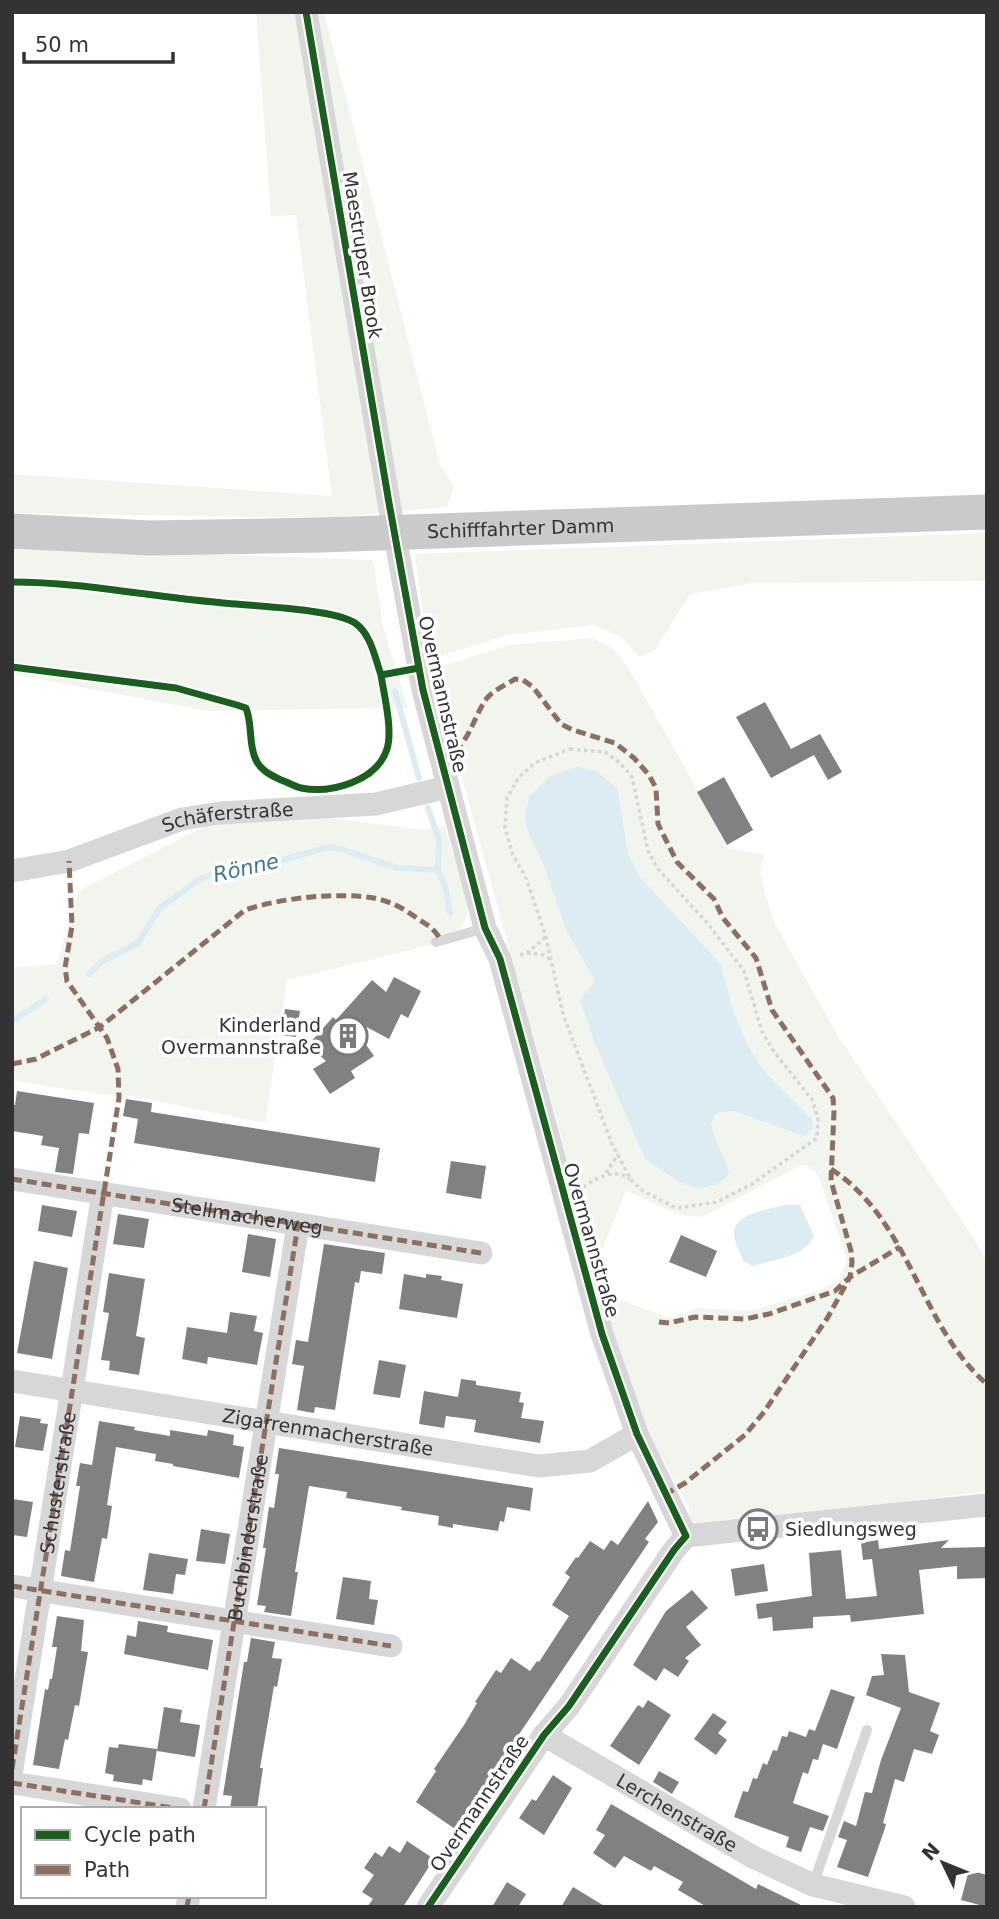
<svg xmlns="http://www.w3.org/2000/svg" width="999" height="1919" viewBox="0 0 999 1919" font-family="'DejaVu Sans',sans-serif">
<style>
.green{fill:#f1f5ed;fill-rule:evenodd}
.water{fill:#ddebf3}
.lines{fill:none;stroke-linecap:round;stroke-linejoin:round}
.stream{stroke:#ddebf3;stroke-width:6}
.building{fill:#818181}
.path{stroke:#d6d6d6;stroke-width:3.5;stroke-dasharray:3.5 3.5;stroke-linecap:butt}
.lane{stroke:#d7d7d7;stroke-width:10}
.street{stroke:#d7d7d7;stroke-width:23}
.primary{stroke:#cacaca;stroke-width:35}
.quiet{stroke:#8d6e63;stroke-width:5;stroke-dasharray:10 5;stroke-linecap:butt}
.cycleway-casing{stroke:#fff;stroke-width:11}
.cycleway{stroke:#1b5e20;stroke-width:7}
.labels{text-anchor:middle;stroke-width:7;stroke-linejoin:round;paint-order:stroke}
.street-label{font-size:19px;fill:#333;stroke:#fff}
.poi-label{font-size:19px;fill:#333;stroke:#fff;text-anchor:end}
.water-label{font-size:21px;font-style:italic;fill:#3f7597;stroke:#fff}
</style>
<rect width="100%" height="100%" fill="#fff"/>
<path class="green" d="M256,12H324L440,465L454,487L447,507L324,518L12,513V474L332,496L296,215L271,216Z
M987,533V581L753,583L690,594L655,650L639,657L620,636L594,625L508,635L441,656L428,648L415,554Z
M12,548L373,560L383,626L408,708L208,711L12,674Z
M592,638L614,649L629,669L686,769L727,848L764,855L760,874L772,918L839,1038L969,1231L987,1261V1491L691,1531L689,1508L641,1419L603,1308L593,1252L435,680L443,666L509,645ZM598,772L618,789L628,854L641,878L721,964L733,1010L747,1044L765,1072L811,1119L804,1136L732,1111L717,1113L711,1123C714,1141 724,1154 729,1170L727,1177L645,1159L595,1044L580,1000L595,981L543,863L529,835ZM801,1165L808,1166L818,1175L847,1258L841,1278L821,1290L749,1311L699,1308L670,1318L612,1297L601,1253L626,1191C651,1200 678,1220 704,1216Z
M330,818L424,830L445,826L469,908L462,927L435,944L287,980L265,1123L132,1096L102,1094L12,1081V968L57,964L79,891L207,825Z"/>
<path class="water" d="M577,767L598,772L618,789L628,854L641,878L721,964L733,1010L747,1044L765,1072L812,1119L813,1128L804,1136L733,1111L717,1113L711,1123C714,1141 724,1154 729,1171L727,1177L717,1184L698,1189L679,1182L645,1159L595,1044L580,1000L595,981L566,930L543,863L529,835L525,817L529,797L549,777Z
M784,1205H800L814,1236C803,1258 775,1259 753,1266L743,1261C741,1253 734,1242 734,1234C733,1213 769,1210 784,1205Z"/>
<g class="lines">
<path class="stream" d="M395,691L419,778
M428,808L439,840L438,870L445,886L450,913
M89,974L101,962L138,943L160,908L198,880L226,869L258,867L328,847L341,849L398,868L438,870
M12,1021L46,999"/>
</g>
<path class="building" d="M765,702L791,749L820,734L842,772L828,780L814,755L771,778L736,717Z
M724,777L753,830L727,845L697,792Z
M394,977L421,991L408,1018L401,1014L389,1039L346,1016L374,1056L351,1071L355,1078L330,1094L313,1069L326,1061L308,1045L333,1017L336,1020L372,980L386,992Z
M285,1009L300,1011L296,1037L281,1035Z
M17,1091L94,1103L89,1134L79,1133L73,1174L55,1172L59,1148L41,1145L43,1136L12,1131V1105H15Z
M126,1099L152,1103L151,1112L380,1148L375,1182L134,1143L138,1119L123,1116Z
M451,1161L486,1166L481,1199L446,1193Z
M42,1205L77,1211L72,1237L38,1231Z
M118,1214L149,1219L144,1248L113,1244Z
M248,1234L276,1239L270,1277L242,1272Z
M681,1235L717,1251L706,1277L669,1262Z
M324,1244L385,1253L382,1274L361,1271L359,1283L355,1282L335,1410L315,1407L314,1413L297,1410L304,1366L292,1364L296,1340L308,1342Z
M34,1261L68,1268L52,1359L17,1353Z
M109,1273L145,1279L136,1336L145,1338L139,1375L109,1370L110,1361L101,1360L109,1313L103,1312Z
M404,1274L426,1278V1274L442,1276L441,1280L463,1284L457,1318L399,1309Z
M230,1312L257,1316L254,1331L263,1333L257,1365L208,1357L207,1364L182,1359L187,1327L227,1333Z
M379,1360L406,1365L400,1398L373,1394Z
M461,1379L476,1381V1385L521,1392L519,1402L524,1403L521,1418L544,1421L540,1443L474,1432L476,1420L446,1416L444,1428L419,1424L424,1391L458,1397Z
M20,1416L41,1419L40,1423L48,1424L43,1451L15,1447Z
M99,1421L135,1427L134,1430L170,1436V1430L207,1436L208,1430L234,1435L233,1445L244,1447L239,1478L173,1466V1464L155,1461L156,1454L116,1447L107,1505L112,1506L107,1539L102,1538L94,1582L61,1576L65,1550L70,1551L80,1486H76L80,1463L92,1465Z
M279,1448L533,1488L530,1511L507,1507L504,1522L500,1521L498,1531L453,1524V1528L438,1525L439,1516L401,1510L402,1507L346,1498L347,1492L309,1486L295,1572H298L291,1616L264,1612L266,1606L257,1605L266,1548H263L269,1507L274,1508L279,1474H275Z
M12,1499L33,1502L27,1537L12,1535Z
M648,1501L658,1522L645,1539L649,1542L455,1829L416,1802L436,1771L434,1769L464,1725L477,1703L475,1702L496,1670L501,1673L511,1658L530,1671L537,1661L539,1662L569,1616L552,1605L570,1577L565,1573L576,1557L578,1558L590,1541L604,1550L611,1540L618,1545Z
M201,1529L230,1534L225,1564L196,1561Z
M878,1540L879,1549L949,1540L941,1548L987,1547V1578L957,1579V1566L919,1570L924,1614L851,1622L850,1615L813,1617V1628L773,1631L772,1617L758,1619L756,1604L812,1596L809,1553L841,1550L846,1599L877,1596L872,1559L863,1560L861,1543Z
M149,1553L188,1559L185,1575L176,1574L173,1594L143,1590Z
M764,1564L768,1591L735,1596L731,1569Z
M343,1577L371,1581L369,1599L378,1600L374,1625L336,1619Z
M692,1590L708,1608L686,1627L701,1645L685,1658L689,1661L678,1677L664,1668L656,1681L633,1665L666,1611Z
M57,1616L84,1620L81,1651L88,1652L79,1706L75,1705L68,1740L65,1739L59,1769L33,1765L45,1689L48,1690L50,1679H52L57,1647H52Z
M138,1621L168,1626L167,1632L213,1640L208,1670L124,1654L127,1635L136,1637Z
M251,1638L275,1642L272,1658L282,1659L277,1687L274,1686L260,1768H263L257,1809H230L232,1796L223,1795L244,1662H247Z
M881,1654L905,1655L909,1692L940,1703L930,1731L939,1735L932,1754L914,1749L904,1782L895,1779L883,1823L886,1824L884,1831L868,1877L837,1867L847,1840L838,1837L844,1821L856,1826L865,1792L872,1793L881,1760L901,1708L866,1695L872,1676L884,1675Z
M831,1689L855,1697L837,1749L823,1744L818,1760L813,1759L808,1774L803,1772L793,1803L829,1816L823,1831L810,1827L801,1852L786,1847L789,1837L734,1817L743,1791L748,1792L753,1778L757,1779L763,1763L767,1765L773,1750L777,1751L782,1736L787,1737L789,1731L806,1737L809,1729L815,1731Z
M648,1700L671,1715L639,1765L610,1746L638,1705L643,1708Z
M164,1707L182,1710L180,1722L200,1725L195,1757L157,1751Z
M713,1713L727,1722L718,1733L727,1740L716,1755L694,1739Z
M119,1744L157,1749L152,1781L143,1779L142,1785L127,1783L113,1781L114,1775L105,1773L109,1747L118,1748Z
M659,1771L679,1782L672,1794L653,1782Z
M553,1775L572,1788L544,1835L519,1818L532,1799L536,1801Z
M611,1804L756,1889L758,1884L805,1907H707L678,1890L683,1882L654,1866L651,1871L624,1856L615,1868L593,1853L605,1835L596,1830Z
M407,1841L434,1859L403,1907H367L373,1899L362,1892L374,1875L364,1868L375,1852L382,1857L389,1846L400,1853Z
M969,1870L987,1875V1907L961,1900Z
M507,1882L526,1894L518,1907H492Z
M573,1887L606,1907H561Z"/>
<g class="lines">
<path class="path" d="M570,749L605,752L620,763L632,777L648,851L658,869L708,924L744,971L762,1032L775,1053L813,1101L818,1120L817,1138L752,1184L717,1202L676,1208L643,1191L631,1180L612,1144L563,1014L546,937L526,878L513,855L505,828L507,798L519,777L535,763Z
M527,953L544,955L551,960
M520,955L527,953L546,937
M606,1173L618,1154
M583,1187C598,1178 613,1167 630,1179"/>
<path class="lane" d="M436,942L485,928
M813,1885L867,1730"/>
<g class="street">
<path d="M306,12L389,503L423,690L485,928L500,959L602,1334L637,1434L686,1536"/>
<path id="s1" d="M12,871L69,861L182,819L220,813L376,804L448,787"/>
<path d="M12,1179L481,1253"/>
<path id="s2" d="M12,1381L539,1466L590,1461L637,1434"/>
<path d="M686,1536L987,1505"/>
<path d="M12,1586L391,1646"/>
<path id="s3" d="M544,1735L753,1857L813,1885L904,1907"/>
<path d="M12,1769L103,1193"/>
<path d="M12,1783L180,1809"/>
<path d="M204,1809L298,1225"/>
<path d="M187,1907L189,1896"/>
<path d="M428,1907L544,1735L569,1706L674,1550L686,1536"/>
</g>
<path class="primary" id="s4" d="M12,531L150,538L322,535L987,512"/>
<g class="quiet">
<path d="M441,758C470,748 471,720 487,698C494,690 506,685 515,679L523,680L533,687L561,724L573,730L615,743L634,758L649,775L656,788L658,824L677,862L714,899L723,918L756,958L772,1010L833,1098L834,1111L831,1181L851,1251L852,1262L850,1277L828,1317L764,1412L745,1435L685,1483L666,1494"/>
<path d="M12,1064L36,1059L100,1027L245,910C280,898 337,892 374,898C390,901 405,909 418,919C428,925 436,930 441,941"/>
<path d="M831,1169C911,1221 920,1327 987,1384"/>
<path id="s5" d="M12,1179L481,1253"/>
<path d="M659,1322L669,1323L695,1317L745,1319L769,1314L835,1291L850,1277L900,1247"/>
<path d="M12,1586L391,1646"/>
<path id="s6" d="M12,1769L119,1098L118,1069L107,1038L67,981L65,968L72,926L69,861"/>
<path d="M12,1783L180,1809"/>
<path id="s7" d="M204,1809L298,1225"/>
<path d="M187,1907L189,1896"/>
</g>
<g class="cycleway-casing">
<path id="cycleway" d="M306,12L389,503L423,690L485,928L500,959L602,1334L637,1434L686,1536L674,1550L569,1706L544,1735L428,1907
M12,582C80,582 146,596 214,602C245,606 333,608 355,623C371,634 375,658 381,675
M12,667L176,688L237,705L246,708C253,726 248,745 256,760C261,771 271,775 281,780C287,782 294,786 301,788C331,794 377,781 387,749C393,730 384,695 381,675L419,668"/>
</g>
<use href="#cycleway" class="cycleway"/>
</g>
<defs>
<g id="building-ring" transform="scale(2.0125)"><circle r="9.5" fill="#fff" stroke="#7a7a7a" stroke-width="1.5"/><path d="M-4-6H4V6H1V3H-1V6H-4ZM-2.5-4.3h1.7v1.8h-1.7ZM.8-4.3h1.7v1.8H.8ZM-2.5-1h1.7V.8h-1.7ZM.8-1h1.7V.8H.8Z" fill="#7a7a7a"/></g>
<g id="bus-ring" transform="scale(2.0125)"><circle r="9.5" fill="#fff" stroke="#7a7a7a" stroke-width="1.5"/><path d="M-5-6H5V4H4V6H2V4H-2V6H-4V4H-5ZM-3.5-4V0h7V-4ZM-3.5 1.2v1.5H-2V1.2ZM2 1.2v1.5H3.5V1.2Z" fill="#7a7a7a"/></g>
</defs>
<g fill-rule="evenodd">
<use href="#building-ring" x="348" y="1036"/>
<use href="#bus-ring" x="758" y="1529"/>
</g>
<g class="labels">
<g class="street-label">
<text transform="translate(363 255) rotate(81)" y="7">Maestruper Brook</text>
<text dy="7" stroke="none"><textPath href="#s4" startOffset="509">Schifffahrter Damm</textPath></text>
<text transform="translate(443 694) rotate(77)" y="7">Overmannstraße</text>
<text dy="7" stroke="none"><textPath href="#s1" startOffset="224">Schäferstraße</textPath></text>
<text dy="7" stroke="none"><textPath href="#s5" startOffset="238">Stellmacherweg</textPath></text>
<text transform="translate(592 1240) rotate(74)" y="7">Overmannstraße</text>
<text dy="7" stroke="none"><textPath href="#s2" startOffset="320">Zigarrenmacherstraße</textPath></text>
<text dy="7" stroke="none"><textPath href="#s6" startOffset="290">Schusterstraße</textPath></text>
<text dy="7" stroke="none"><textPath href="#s7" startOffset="275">Buchbinderstraße</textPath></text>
<text transform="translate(479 1803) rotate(-56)" y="7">Overmannstraße</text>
<text dy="7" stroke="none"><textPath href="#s3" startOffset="154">Lerchenstraße</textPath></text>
</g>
<g class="poi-label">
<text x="321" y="1032">Kinderland<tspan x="321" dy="22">Overmannstraße</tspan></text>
<text x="785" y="1536" text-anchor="start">Siedlungsweg</text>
</g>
<g class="water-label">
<text transform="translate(246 868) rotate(-13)" y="7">Rönne</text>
</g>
</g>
<rect width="999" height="1919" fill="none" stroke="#333333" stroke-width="28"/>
<rect x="21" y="1807" width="245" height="91" fill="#ffffff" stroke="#adadad" stroke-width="2"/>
<rect x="35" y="1830" width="35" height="10" fill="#1b5e20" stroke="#adadad" stroke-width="2"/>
<text x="84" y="1842" font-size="21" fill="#333333">Cycle path</text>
<rect x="35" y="1865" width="35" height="10" fill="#8d6e63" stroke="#adadad" stroke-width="2"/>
<text x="84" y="1877" font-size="21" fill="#333333">Path</text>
<g transform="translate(943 1863) rotate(313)" stroke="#ffffff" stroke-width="5" paint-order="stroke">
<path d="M0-5L12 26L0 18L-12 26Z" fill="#333333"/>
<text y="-10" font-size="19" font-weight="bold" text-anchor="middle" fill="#333333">N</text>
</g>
<path d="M24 52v10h149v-10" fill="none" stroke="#333333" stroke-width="3.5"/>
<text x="35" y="52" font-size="21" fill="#333333" stroke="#ffffff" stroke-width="5" paint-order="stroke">50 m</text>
</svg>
